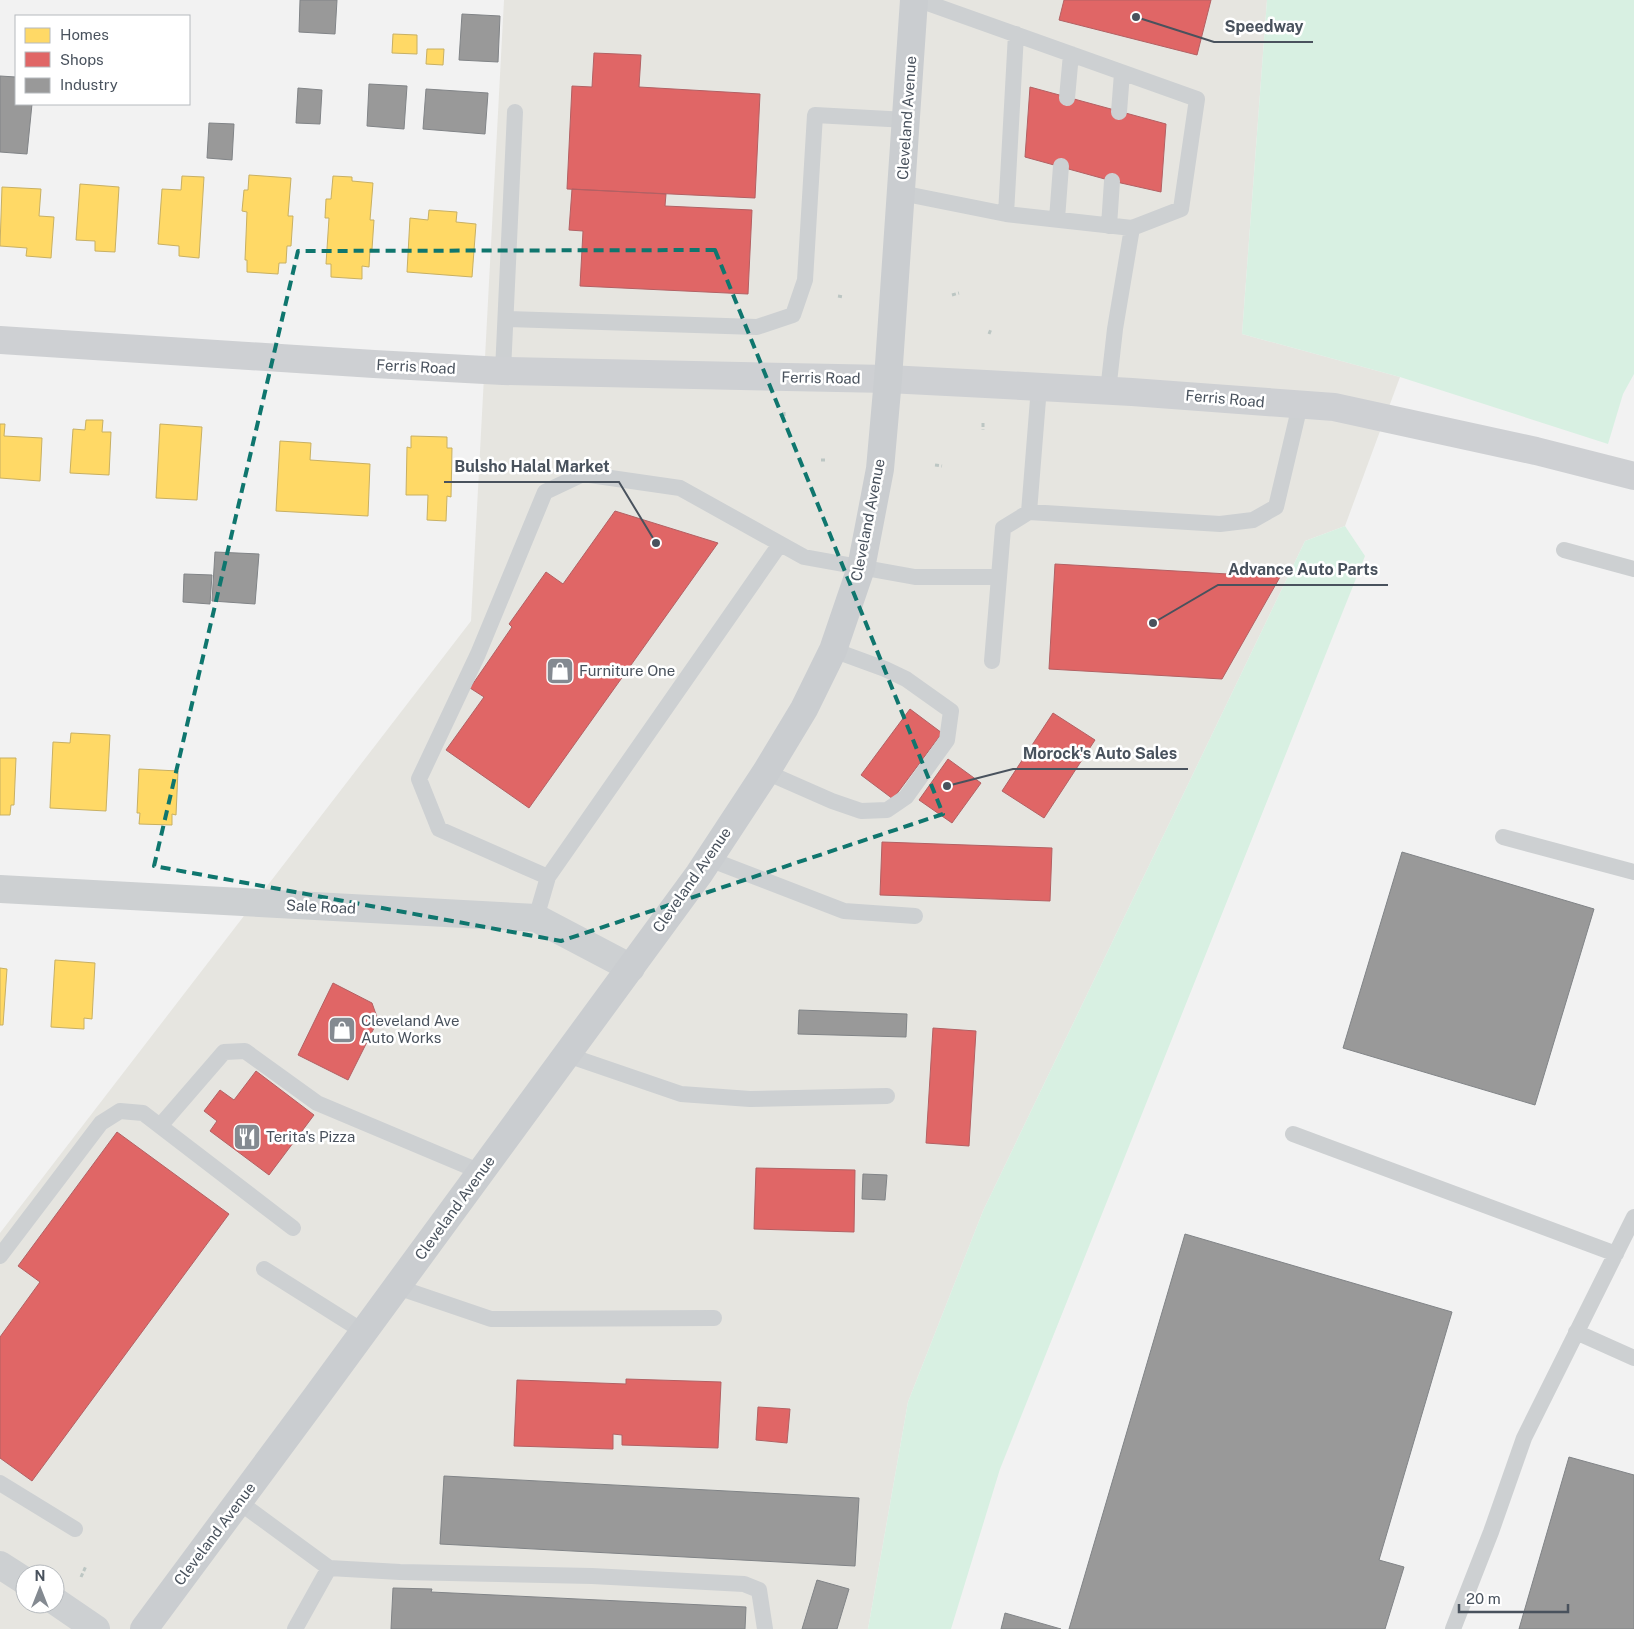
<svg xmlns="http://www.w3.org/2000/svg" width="1634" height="1629" viewBox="0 0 1634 1629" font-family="'Public Sans',sans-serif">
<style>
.commercial{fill:#e6e5e0;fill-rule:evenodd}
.green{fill:#d8f0e2}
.homes{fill:#ffd966;stroke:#c8b063}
.shops{fill:#e06666;stroke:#b36063}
.industry{fill:#999;stroke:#818487}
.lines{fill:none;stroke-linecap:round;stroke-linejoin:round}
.path{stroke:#bcc6c3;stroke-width:3;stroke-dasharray:4 2.5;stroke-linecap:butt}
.service{stroke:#cdd0d2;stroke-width:16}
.minor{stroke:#cdd0d2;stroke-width:28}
.secondary{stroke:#ced0d3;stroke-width:28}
.primary{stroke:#cacdd0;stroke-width:28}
.marked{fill:none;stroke:#0f766e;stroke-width:4;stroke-dasharray:10 6;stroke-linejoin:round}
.labels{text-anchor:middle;stroke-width:5;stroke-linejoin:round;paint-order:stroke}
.street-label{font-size:15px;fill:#49525d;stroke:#fff}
.poi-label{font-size:15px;fill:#49525d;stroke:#fff;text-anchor:start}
.leader{fill:none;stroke:#49525d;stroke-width:2}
.callout-dot{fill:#49525d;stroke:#fff;stroke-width:2}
.callout-label{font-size:16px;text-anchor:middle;font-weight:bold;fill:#49525d;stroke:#fff;stroke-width:5;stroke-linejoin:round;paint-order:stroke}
</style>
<rect width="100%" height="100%" fill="#f2f2f2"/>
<path class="commercial" d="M504,0H1267L1242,334L1400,377L1345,526L1305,541L983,1211L908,1402L868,1629H0V1233L471,621ZM25,1574H55V1604H25Z"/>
<path class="green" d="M1267,0H1634V374L1623,394L1608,444L1400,377L1242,334Z
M1345,526L1365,556L1000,1469L951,1629H868L908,1402L983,1211L1305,541Z"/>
<path class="homes" d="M393,34L417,35V54L392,53Z
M427,49H444L443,65L426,64Z
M249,175L291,178L288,216H293L291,246H287L286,263H279L278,274L247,272V260H245L247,212L242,211L244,190H248Z
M182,176L204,177L199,258L179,256V246L158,244L162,189L181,190Z
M333,176L352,177V181L373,183L370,220H374L372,249H370L369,267L362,266V279L331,277V264H326L329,218H325L326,199H331Z
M80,184L119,187L115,252L95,251V241L76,240Z
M2,187L41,189L39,216L54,217L51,258L26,256L27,248L0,246Z
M429,210L457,212L456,222L476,224L472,277L407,272L410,218L428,220Z
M86,420H103L102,432H111L109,475L70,473L73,429L85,430Z
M0,424H5L4,436L42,438L40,481L0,478Z
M160,424L202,427L197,500L156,498Z
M411,436L447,437V448H452L451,497L447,496L446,521L427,520L428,495H406L407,447L411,448Z
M280,441L311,443L310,460L370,464L368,516L276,511Z
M71,733L110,735L106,811L50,808L53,742L70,743Z
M0,758H16L14,805H11L10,815H0Z
M139,769L178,771L176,815L172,814V825L139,824L140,813H137Z
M55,960L95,963L92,1019L84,1018V1029L51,1027Z
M0,968L7,969L3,1025H0Z"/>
<path class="shops" d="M1064,0H1211L1197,55L1059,20Z
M594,53L641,55L639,87L760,94L755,198L567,189L572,86L592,87Z
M1030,87L1166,124L1161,192L1112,181L1025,157Z
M572,189L666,194L665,206L752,210L748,294L580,286L583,231L569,230Z
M615,511L718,543L529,808L446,750L484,697L470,688L512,627L509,624L546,572L563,584Z
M1055,564L1280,577L1222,679L1049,669Z
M910,709L942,733L893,799L861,775Z
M1053,713L1095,740L1044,818L1002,791Z
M948,759L981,783L952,823L919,800Z
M882,842L1052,848L1050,901L880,895Z
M333,983L372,1003L378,1020L348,1080L298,1055Z
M933,1028L976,1031L969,1146L926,1143Z
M256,1071L314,1115L269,1175L210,1131L217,1121L204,1111L220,1090L234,1100Z
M117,1132L229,1214L32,1481L0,1458V1337L40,1282L18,1266Z
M756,1168L855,1170L854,1232L754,1229Z
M626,1379L721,1382L718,1448L622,1445V1435L613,1434V1449L514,1446L517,1380L626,1384Z
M758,1407L790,1409L787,1443L756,1440Z"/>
<path class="industry" d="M300,0H337L335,34L299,32Z
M462,14L500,16L498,62L459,60Z
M0,76L16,77V104H32L27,154L0,152Z
M369,84L407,86L404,129L367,126Z
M298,88L322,90L320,124L296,123Z
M426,89L488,93L485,134L423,129Z
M209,123L234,124L232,160L207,158Z
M215,552L259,554L255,604L212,601Z
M184,574L212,575L210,604L183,602Z
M1402,852L1594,909L1535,1105L1343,1048Z
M799,1010L907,1014L906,1037L798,1034Z
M863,1174L887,1175L885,1200L862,1199Z
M1185,1234L1452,1312L1379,1560L1404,1567L1385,1629H1069Z
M1569,1457L1634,1475V1629H1519Z
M444,1476L859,1498L855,1566L440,1544Z
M817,1580L849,1589L837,1629H802Z
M393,1588L432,1589L431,1592L746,1607L745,1629H391Z
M1005,1613L1061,1629H1001Z"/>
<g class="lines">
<path class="path" d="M952,295L959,293
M838,296L844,297
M989,334L991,329
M784,412V419
M983,423V430
M821,460H827
M935,465L942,466
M81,1577L86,1566"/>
<path class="service" d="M919,0L1197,99L1181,209L1132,228L1115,329L1108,391
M1067,98L1071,54
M1119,112L1122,73
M901,193L1006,214L1132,228
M1006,214L1016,34
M1057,219L1061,166
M1109,226L1112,181
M506,319L757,327L793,315L805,280L815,115L907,120
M503,371L515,112
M1029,512L1039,387
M1564,550L1634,569
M992,661L999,577
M766,772L832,801L861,811L887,810L906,797L947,740L951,711L906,679L885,669L833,650
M1503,837L1634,872
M709,859L844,911L915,916
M548,877L780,544
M536,918L548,877L439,829L419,779L478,654L545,492L583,474L680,488L804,557L915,577H999L1003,528L1029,512L1220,524L1253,520L1276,507L1300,405
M567,1055L681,1094L750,1099L887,1096
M160,1126L224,1052L245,1051L317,1103L481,1172
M1293,1134L1616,1254
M0,1256L101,1123L120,1111L143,1113L293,1228
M264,1269L364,1332
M397,1287L491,1319L714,1318
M1576,1332L1634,1358
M0,1483L75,1529
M239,1502L329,1568L400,1572L592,1576L744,1584L759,1590L765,1629
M295,1629L329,1568
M1453,1629L1491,1532L1524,1438L1634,1217"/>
<path class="minor" d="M0,889L536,918L631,968
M0,1565L25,1581
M55,1601L96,1629"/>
<path class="secondary" d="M0,340L374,364L503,371L888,379L986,384L1132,392L1334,407L1536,451L1634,476"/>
<path class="primary" d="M144,1629L316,1397L699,874L766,772L804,709L833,650L861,568L880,469L888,379L914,0"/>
</g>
<path class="marked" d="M715,250L943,814L561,941L154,866L298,251Z"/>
<defs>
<g id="shop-square" transform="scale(1.4375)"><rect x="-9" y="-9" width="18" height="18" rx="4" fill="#848a91" stroke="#fff"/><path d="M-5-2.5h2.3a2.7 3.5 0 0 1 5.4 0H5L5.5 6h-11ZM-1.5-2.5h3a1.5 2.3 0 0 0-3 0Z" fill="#fff"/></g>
<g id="restaurant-square" transform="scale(1.4375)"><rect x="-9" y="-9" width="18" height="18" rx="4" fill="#848a91" stroke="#fff"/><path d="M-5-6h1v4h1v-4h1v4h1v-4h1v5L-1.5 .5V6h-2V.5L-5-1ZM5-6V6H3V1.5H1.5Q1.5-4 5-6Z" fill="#fff"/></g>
</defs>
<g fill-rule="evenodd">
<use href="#shop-square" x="560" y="671"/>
<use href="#shop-square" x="342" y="1030"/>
<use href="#restaurant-square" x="247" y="1137"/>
</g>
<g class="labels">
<g class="street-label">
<text transform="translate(907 118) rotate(-86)" y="5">Cleveland Avenue</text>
<text transform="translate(416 367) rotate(3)" y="5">Ferris Road</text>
<text transform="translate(821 378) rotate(1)" y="5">Ferris Road</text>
<text transform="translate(1225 399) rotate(5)" y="5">Ferris Road</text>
<text transform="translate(868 520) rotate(-79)" y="5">Cleveland Avenue</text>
<text transform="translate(692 880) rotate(-55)" y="5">Cleveland Avenue</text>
<text transform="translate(321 907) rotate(3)" y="5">Sale Road</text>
<text transform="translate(455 1208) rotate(-54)" y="5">Cleveland Avenue</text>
<text transform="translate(215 1534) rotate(-53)" y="5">Cleveland Avenue</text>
</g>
<g class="poi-label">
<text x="579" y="676">Furniture One</text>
<text x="361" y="1026">Cleveland Ave<tspan x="361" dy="17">Auto Works</tspan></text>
<text x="266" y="1142">Terita's Pizza</text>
</g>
</g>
<path class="leader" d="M1136 17L1214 42H1313M656 543L619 482H444M1153 623L1218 585H1388M947 786L1013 769H1188"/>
<g class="callout-dot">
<circle cx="1136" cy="17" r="5"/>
<circle cx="656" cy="543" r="5"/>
<circle cx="1153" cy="623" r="5"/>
<circle cx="947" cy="786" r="5"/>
</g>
<g class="callout-label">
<text x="1264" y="32">Speedway</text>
<text x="532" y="472">Bulsho Halal Market</text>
<text x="1303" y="575">Advance Auto Parts</text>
<text x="1100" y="759">Morock's Auto Sales</text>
</g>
<rect x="15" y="15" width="175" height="90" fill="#ffffff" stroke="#b6babe"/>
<rect x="25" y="28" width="25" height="15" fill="#ffd966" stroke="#b6babe"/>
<text x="60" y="40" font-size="15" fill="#49525d">Homes</text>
<rect x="25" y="52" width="25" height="15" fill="#e06666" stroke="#b6babe"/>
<text x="60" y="65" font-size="15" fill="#49525d">Shops</text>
<rect x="25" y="78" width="25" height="15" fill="#999999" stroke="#b6babe"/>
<text x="60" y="90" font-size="15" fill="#49525d">Industry</text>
<g transform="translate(40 1589)"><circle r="24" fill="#ffffff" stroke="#b6babe"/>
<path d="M0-4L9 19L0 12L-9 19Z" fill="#848a91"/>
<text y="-8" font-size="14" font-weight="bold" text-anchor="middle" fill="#49525d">N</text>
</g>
<path d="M1459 1604v8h109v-8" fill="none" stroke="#49525d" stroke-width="2.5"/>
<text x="1466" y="1604" font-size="15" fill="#49525d" stroke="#ffffff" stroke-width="4" paint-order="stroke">20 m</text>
</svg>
